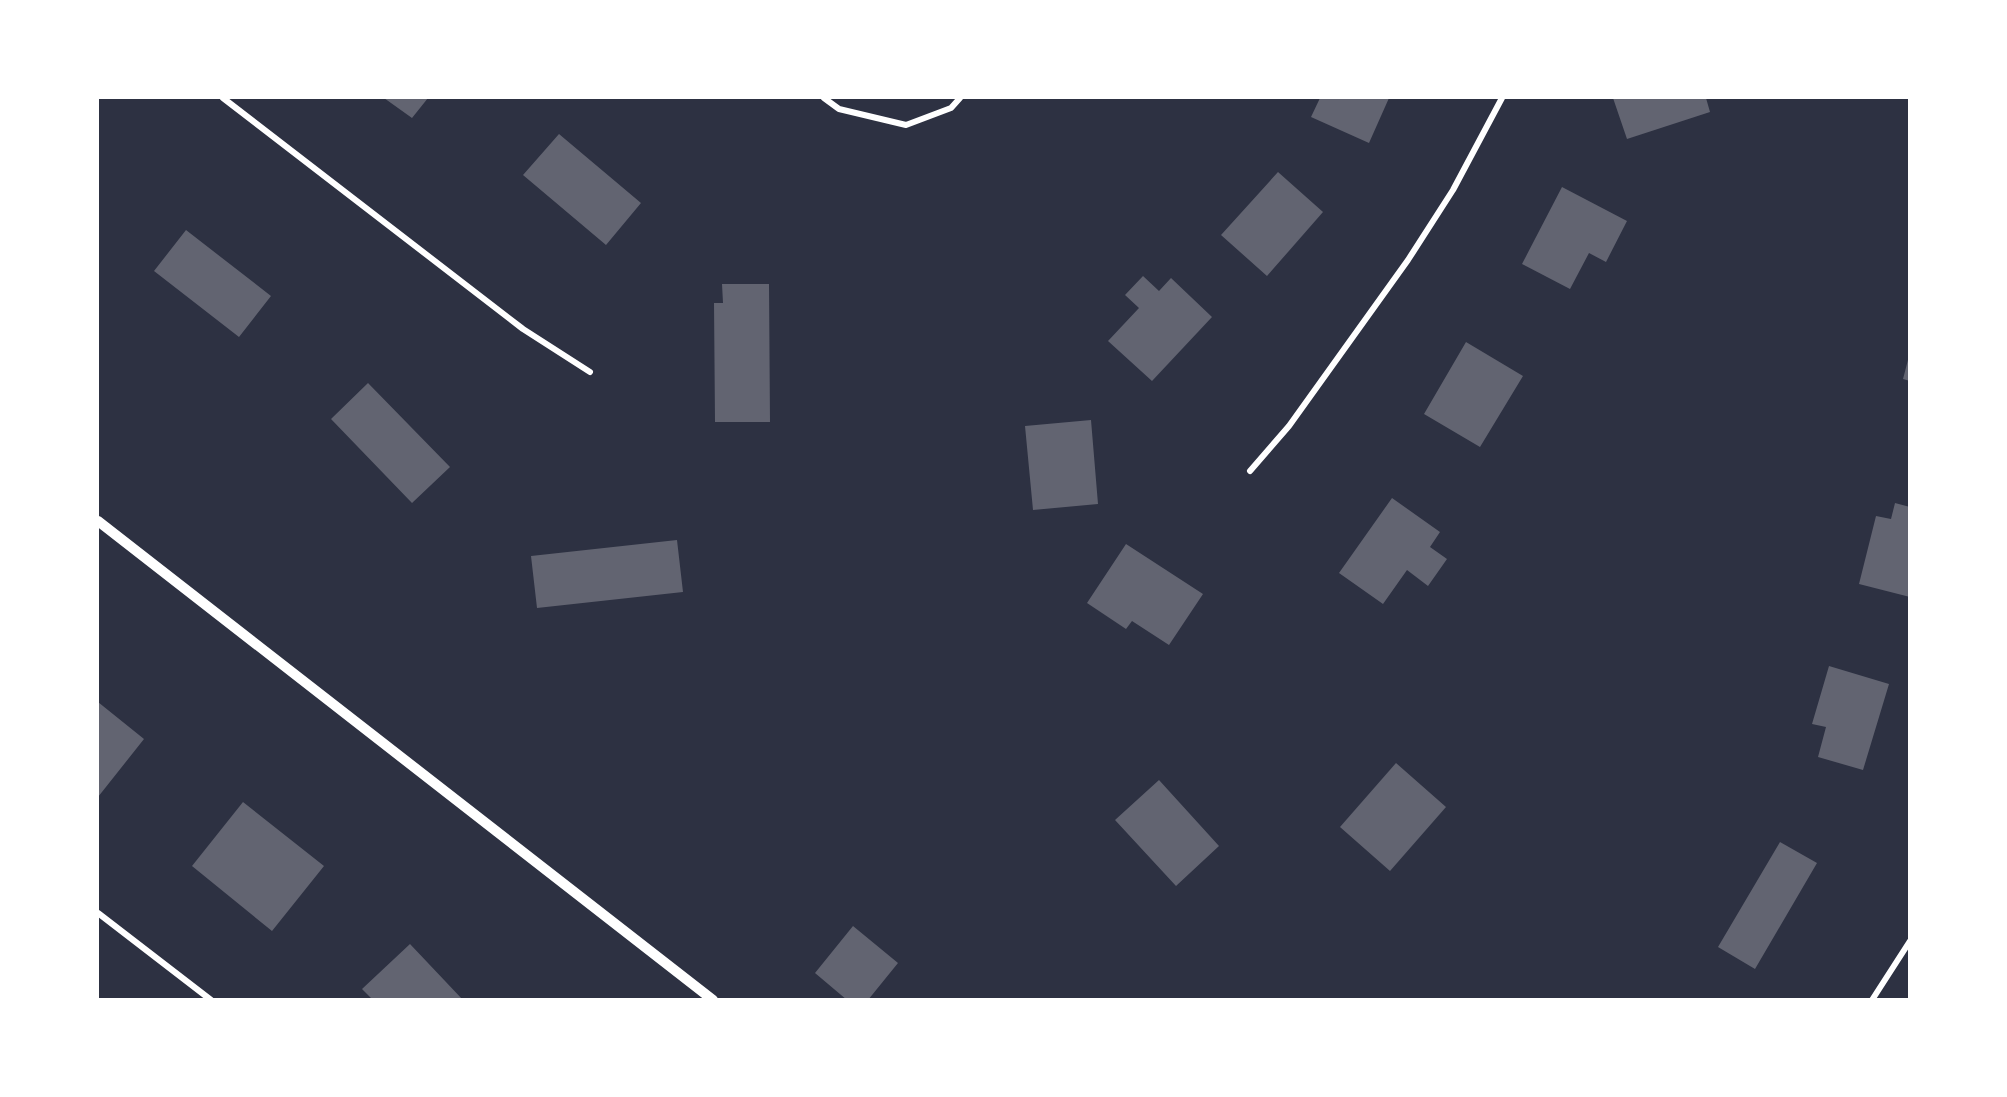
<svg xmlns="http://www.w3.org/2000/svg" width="2007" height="1097" viewBox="0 0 2007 1097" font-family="'PT Sans',sans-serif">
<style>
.building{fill:#626471}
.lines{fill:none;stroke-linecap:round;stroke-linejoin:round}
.minor{stroke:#fff;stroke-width:6}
.tertiary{stroke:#fff;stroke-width:10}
</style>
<rect width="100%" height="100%" fill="#2d3142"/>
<path class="building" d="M384,98H428L412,118Z
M1320,98H1389L1369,143L1311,117Z
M1613,98H1706L1710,112L1627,139Z
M559,134L641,203L606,245L523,175Z
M1278,172L1323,212L1267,276L1221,235Z
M1562,187L1627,221L1606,262L1589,253L1570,289L1522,264Z
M186,230L271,296L239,337L154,271Z
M1143,276L1159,291L1171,278L1212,317L1152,381L1108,341L1139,308L1125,295Z
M722,284H769L770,422H715L714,303H723Z
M1466,342L1523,376L1480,447L1424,414Z
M1909,356H1910V381L1903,379Z
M368,383L450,467L412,503L331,419Z
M1091,420L1098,504L1033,510L1025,426Z
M1392,498L1440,532L1430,547L1447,559L1428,586L1407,570L1383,604L1339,573Z
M1895,503L1910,507V597L1859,584L1876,516L1891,519Z
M677,540L683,592L537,608L531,556Z
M1126,544L1203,594L1169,645L1132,621L1126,629L1087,603Z
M1829,666L1889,684L1863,770L1818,757L1826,727L1812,724Z
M98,702L144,739L98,797Z
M1396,763L1446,807L1390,871L1340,827Z
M1159,780L1219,846L1176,886L1115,820Z
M243,802L324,866L272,931L192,866Z
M1780,842L1817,863L1755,969L1718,947Z
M853,926L898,963L868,1000H847L815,973Z
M410,944L463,1000H373L362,989Z"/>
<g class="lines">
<path class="minor" d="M223,98L523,329L590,372
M824,98L839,109L906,125L951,108L960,98
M1250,471L1289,426L1408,260L1453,190L1502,98
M98,913L211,1000
M1872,1000L1910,941"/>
<path class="tertiary" d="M98,521L713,1000"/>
</g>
<rect width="2007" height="1097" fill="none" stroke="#ffffff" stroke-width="198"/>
</svg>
